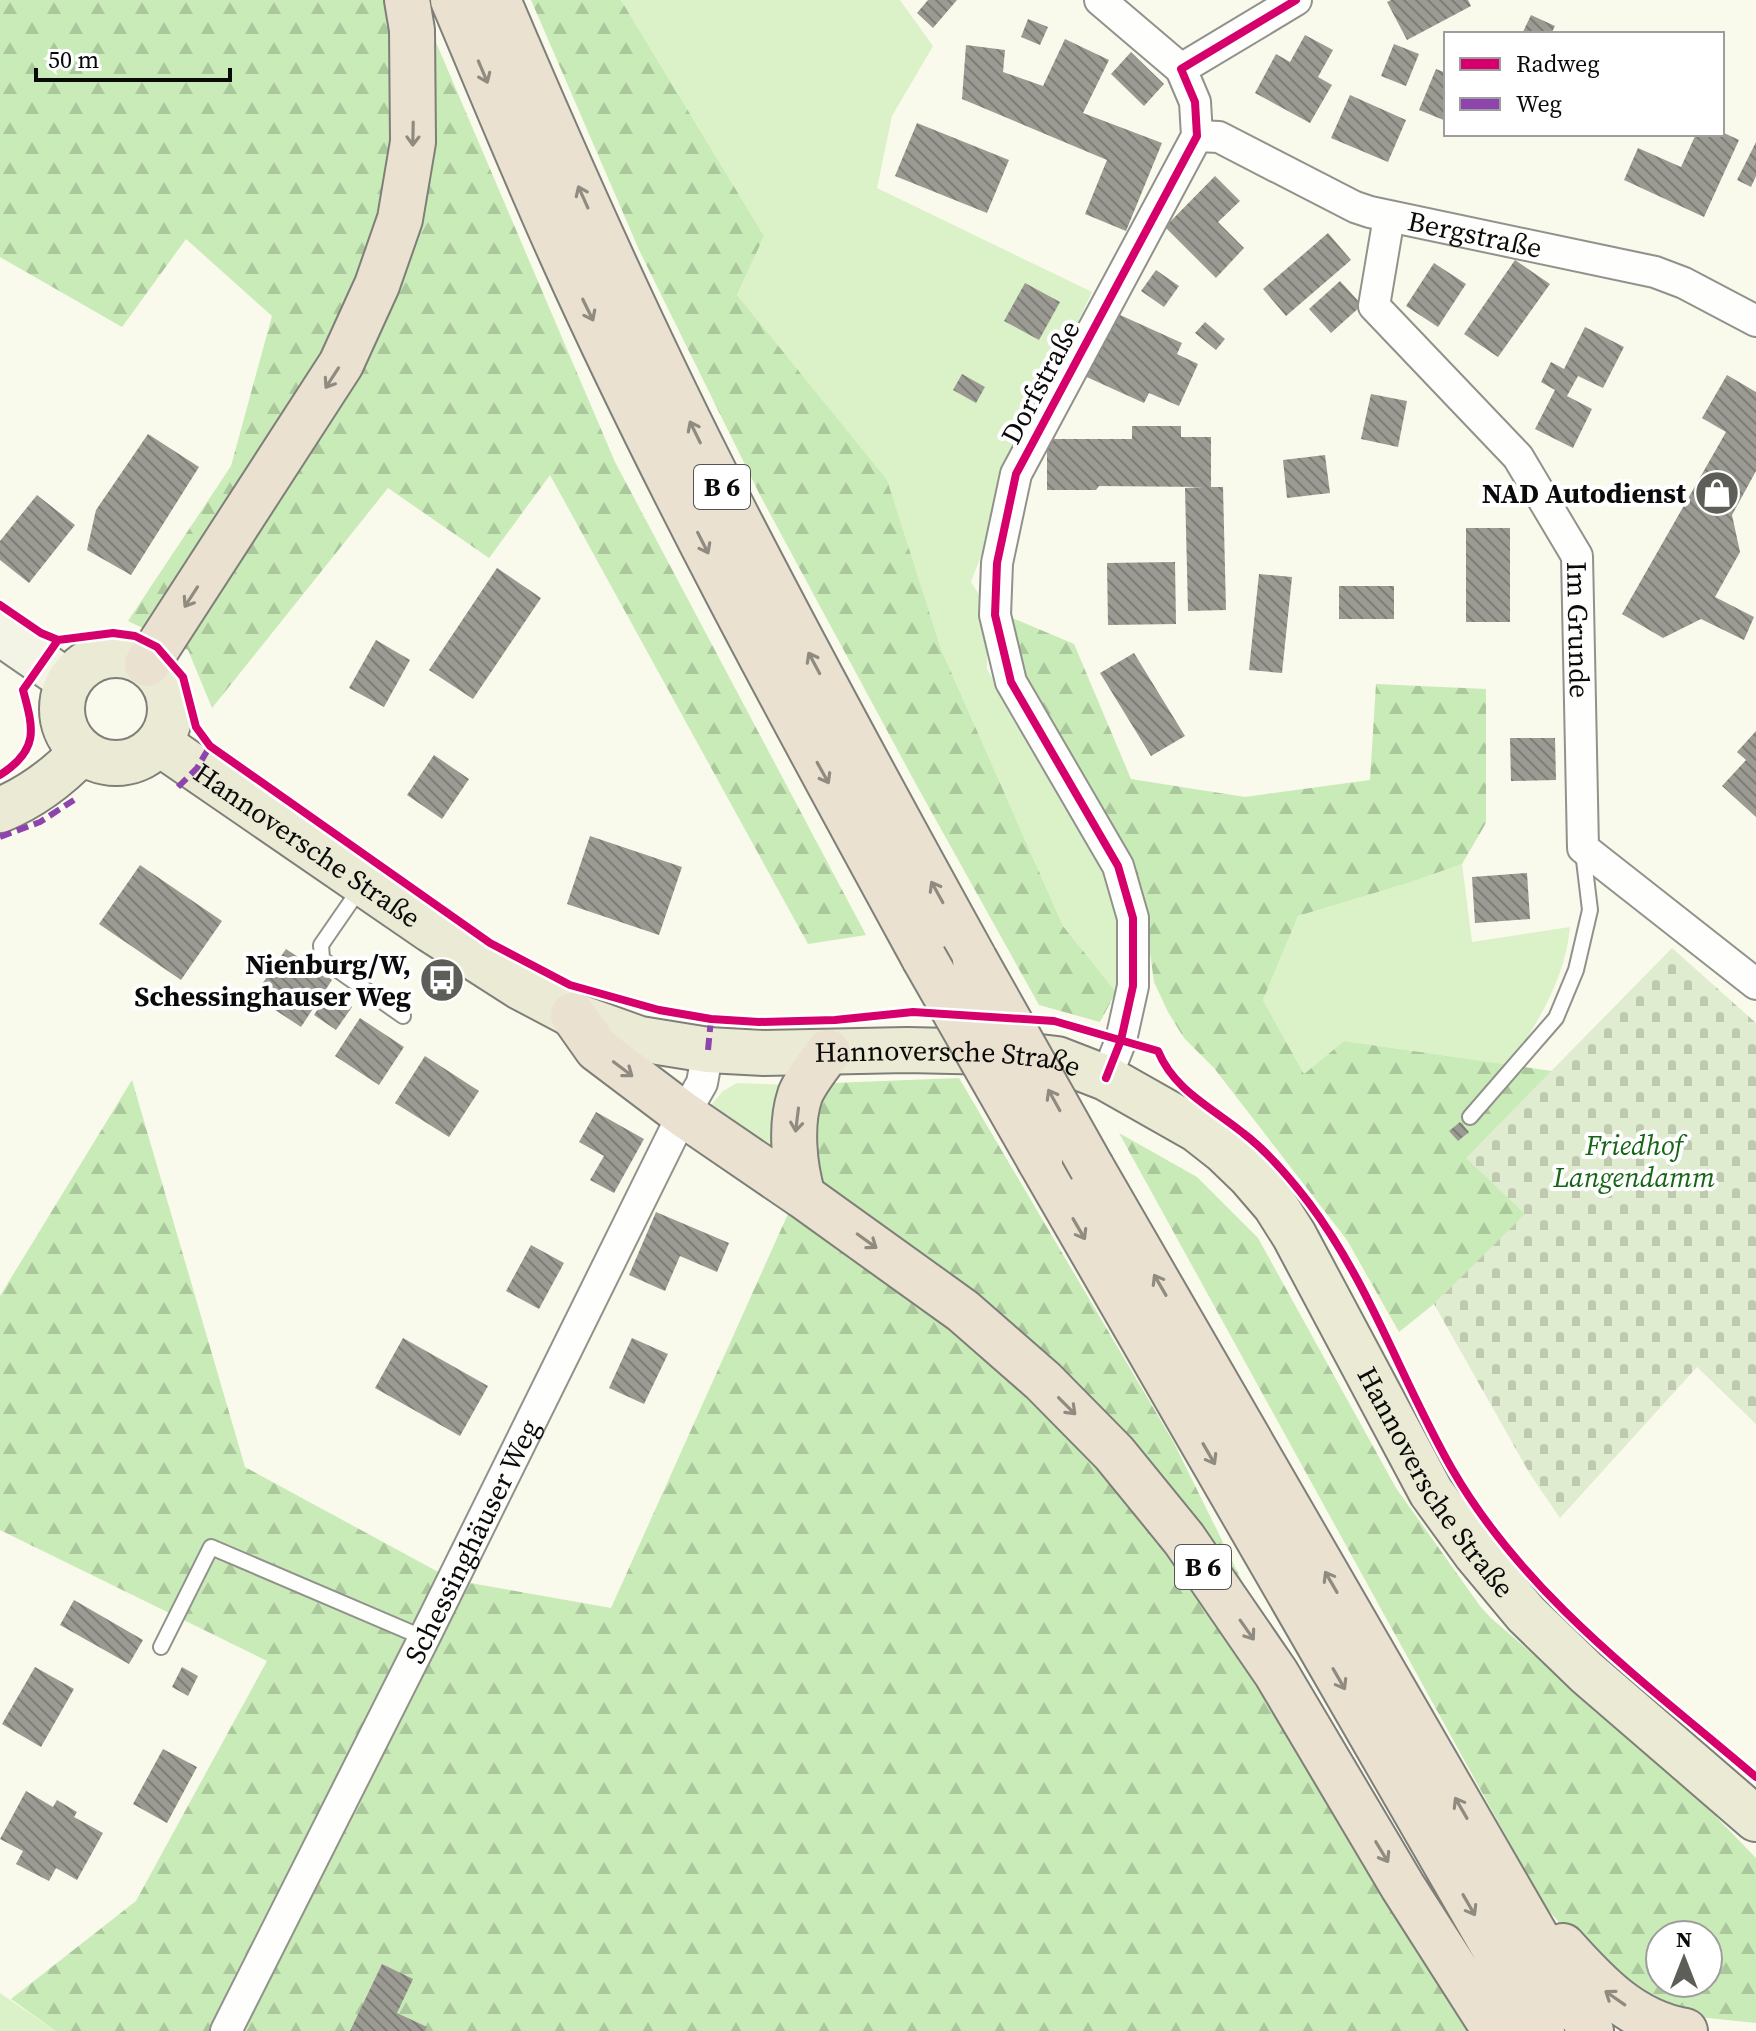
<svg xmlns="http://www.w3.org/2000/svg" width="1756" height="2031" viewBox="0 0 1756 2031" font-family="'Source Serif 4',serif">
<style>
.grass{fill:#dbf2c9}
.forest{fill:url(#forest-firs);fill-rule:evenodd}
.cemetery{fill:url(#cemetery-stones)}
.building{fill:url(#building-back-hatch)}
.lines{fill:none;stroke-linecap:round;stroke-linejoin:round}
.lane-casing{stroke:#92928c;stroke-width:18}
.street-casing{stroke:#92928c;stroke-width:34}
.secondary-casing{stroke:#888882;stroke-width:46}
.primary-casing{stroke:#7f7f79;stroke-width:48}
.highway-casing{stroke:#7f7f79;stroke-width:48}
.lane{stroke:#fefefc;stroke-width:14}
.street{stroke:#fefefc;stroke-width:30}
.secondary{stroke:#f3f4e6;stroke-width:42}
.primary{stroke:#ebebd5;stroke-width:44}
.highway{stroke:#eae1d1;stroke-width:44}
.highway-bridge-casing{stroke:#7f7f79;stroke-width:48;stroke-linecap:butt}
.highway-bridge{stroke:#eae1d1;stroke-width:44}
.quiet{stroke:#8e44ad;stroke-width:6;stroke-dasharray:12 6;stroke-linecap:butt}
.cycleway-casing{stroke:#fff;stroke-width:13}
.cycleway{stroke:#d6006c;stroke-width:8}
.oneway{stroke:#908b81}
.labels{text-anchor:middle;stroke-width:8;stroke-linejoin:round;paint-order:stroke}
.shield{fill:#fff;stroke:#545454;stroke-width:2}
.shield-label{font-size:26px;font-weight:bold;fill:#0a0a0a}
.street-label{font-size:28px;fill:#0a0a0a;stroke:#fff}
.poi-label{font-size:28px;font-weight:bold;fill:#0a0a0a;stroke:#fff;text-anchor:end}
.park-label{font-size:28px;font-style:italic;fill:#176615;stroke:#fff}
</style>
<defs>
<pattern id="forest-firs" width="22" height="20" patternUnits="userSpaceOnUse" patternTransform="scale(2)"><rect width="22" height="20" fill="#c9ebb7"/><path d="M5 1l3.5 6h-7zM16 11l3.5 6h-7z" fill="#abc89c"/></pattern>
<pattern id="cemetery-stones" width="16" height="16" patternUnits="userSpaceOnUse" patternTransform="scale(2)"><rect width="16" height="16" fill="#e0eccf"/><path d="M2 7V4a2 2 0 0 1 4 0v3zM10 15v-3a2 2 0 0 1 4 0v3z" fill="#bfc9b0"/></pattern>
<pattern id="building-back-hatch" width="6" height="6" patternUnits="userSpaceOnUse" patternTransform="scale(2)"><rect width="6" height="6" fill="#9b9a93"/><path d="M-1 5l2 2M0 0l6 6M5-1l2 2" fill="none" stroke="#7d7c76"/></pattern>
</defs>
<rect width="100%" height="100%" fill="#f9f9ec"/>
<path class="grass" d="M621,0H900L933,46L892,116L877,188L1092,292L1039,404L971,582L987,607V669L1114,893L1119,951L1116,992L1063,926L941,649L886,480L737,295L764,236Z
M1462,864L1472,942L1570,927C1565,980 1538,1021 1510,1065L1344,1041L1304,1074L1263,1000L1298,916L1408,883Z
M737,1083L794,1085L785,1166L705,1112L723,1091Z
M0,1993L56,2031H0Z"/>
<path class="forest" d="M0,0H418L615,462L866,935L808,944L550,475L489,558L388,488L212,708L188,650L128,621L231,466L272,316L186,239L122,327L0,257Z
M531,0H621L764,236L737,295L887,480L941,649L1063,926L1116,992L1100,1022L1039,1005L917,786L761,497L640,252Z
M1010,617L1074,644L1131,779L1245,797L1370,780L1376,684L1486,689V823L1462,864L1408,883L1298,916L1263,1000L1304,1074L1344,1041L1552,1071L1467,1158L1526,1214L1434,1304L1399,1332L1347,1240L1214,1068L1184,1038L1168,1012L1154,982L1145,916L1025,678Z
M959,1078L1174,1443L1449,2001L1470,2031H56L11,1999L136,1901L267,1661L0,1530V1296L132,1080L245,1467L453,1580L611,1608L792,1205L815,1119L822,1100L833,1083Z
M1119,1133L1197,1177L1258,1238L1396,1488L1480,1606L1491,1618L1694,1794L1756,1858V2023L1670,2014L1612,1983L1544,1905ZM1660,1935H1708V1983H1660Z"/>
<path class="cemetery" d="M1672,948L1756,1023V1424L1697,1367L1560,1518L1530,1474L1434,1304L1525,1214L1466,1158Z"/>
<path class="building" d="M928,0H957L933,28L917,13Z
M1391,0H1468L1471,6L1407,40L1387,2Z
M1531,15L1555,26L1551,34H1522Z
M1028,19L1048,27L1040,45L1021,37Z
M1305,35L1333,50L1318,77L1332,85L1310,123L1255,93L1276,54L1290,62Z
M1065,39L1109,60L1083,113L1162,143L1126,231L1085,214L1107,160L962,99L966,45L1005,50L1003,72L1043,86Z
M1394,44L1419,54L1406,86L1381,76Z
M1131,52L1164,84L1144,106L1111,74Z
M1436,69L1446,73V121L1419,110Z
M1350,95L1406,120L1388,162L1331,138Z
M917,123L1009,160L987,213L895,176Z
M1722,132L1739,140L1704,217L1624,180L1638,148L1681,167L1696,134Z
M1756,142V176L1751,187L1737,180Z
M1215,176L1240,201L1218,222L1244,248L1216,278L1165,227Z
M1328,233L1351,260L1286,316L1263,289Z
M1515,260L1550,284L1498,357L1464,334Z
M1434,263L1466,284L1438,327L1406,306Z
M1156,270L1179,286L1164,307L1141,291Z
M1340,281L1362,305L1331,333L1309,309Z
M1025,283L1060,302L1039,340L1004,321Z
M1109,310L1182,343L1177,354L1198,364L1179,406L1149,393L1144,403L1080,374Z
M1205,322L1225,339L1216,350L1195,333Z
M1585,327L1624,347L1603,388L1578,376L1567,396L1592,409L1573,448L1535,429L1555,390L1541,382L1551,362L1564,369Z
M962,374L985,387L976,403L953,390Z
M1727,375L1756,392V471L1732,515L1740,552L1715,597L1754,617L1744,640L1701,619L1663,638L1622,614L1726,432L1702,418Z
M1371,394L1407,401L1398,447L1361,439Z
M1132,426H1181V437H1211V487H1223L1226,610L1188,611L1185,488L1203,487L1099,486L1096,490H1047V439H1132Z
M148,434L199,467L131,575L87,550L96,510Z
M1325,455L1330,493L1287,498L1283,460Z
M37,495L75,525L29,583L0,560V541Z
M1466,528H1510V622H1466Z
M1175,562L1176,624L1108,625L1107,563Z
M497,568L541,598L473,699L429,670Z
M1259,574L1292,577L1282,673L1249,670Z
M1339,586H1394V619H1339Z
M376,640L410,660L384,707L349,688Z
M1134,653L1185,736L1151,756L1100,673Z
M1756,731V817L1722,786L1746,760L1737,752Z
M1510,738H1555L1556,780L1511,781Z
M434,755L469,779L442,819L407,795Z
M590,836L682,867L659,935L567,904Z
M140,865L222,921L181,980L99,924Z
M1527,873L1530,919L1475,923L1472,877Z
M286,949L332,980L301,1027L254,996Z
M329,992L352,1007L336,1030L314,1015Z
M360,1018L404,1047L379,1085L335,1056Z
M425,1056L479,1091L449,1137L395,1103Z
M596,1112L644,1139L614,1193L590,1180L604,1156L579,1142Z
M1460,1122L1469,1132L1458,1141L1449,1131Z
M656,1212L729,1243L717,1272L680,1256L665,1291L629,1275Z
M531,1245L564,1263L539,1309L506,1291Z
M403,1338L488,1386L460,1436L375,1388Z
M632,1338L668,1354L644,1404L609,1388Z
M74,1600L143,1640L129,1664L60,1625Z
M35,1667L74,1689L41,1747L2,1724Z
M182,1667L198,1676L188,1696L172,1687Z
M163,1749L197,1767L167,1823L133,1804Z
M26,1791L53,1807L57,1800L77,1812L74,1817L103,1833L77,1880L56,1868L49,1881L16,1864L23,1851L0,1839Z
M382,1964L413,1979L397,2013L427,2027L425,2031H350Z"/>
<g class="lines">
<g class="lane-casing">
<path id="lane" d="M361,887L321,945L322,959L403,1016
M1470,1117L1556,1018L1576,970L1590,910L1583,852
M161,1647L211,1547L424,1638"/>
</g>
<g class="street-casing">
<g id="street">
<path d="M1100,0L1181,69"/>
<path id="s1" d="M1197,136L1219,137L1355,207L1370,212L1655,272L1684,283L1756,321"/>
<path id="s2" d="M1389,217L1374,306L1518,457L1577,556L1583,848L1756,984"/>
<path d="M1106,1078L1121,1040L1133,986V918L1118,866L1011,682L995,615L997,563L1016,474L1197,136L1195,102L1181,69L1296,0"/>
<path id="s3" d="M226,2031L424,1638L674,1132L702,1083L708,1050"/>
</g>
</g>
<g class="secondary-casing">
<path id="secondary" d="M0,634L68,681"/>
</g>
<g class="primary-casing">
<g id="primary">
<circle cx="116" cy="709" r="54"/>
<path id="s4" d="M159,743L431,930L520,987L573,1015L640,1039L708,1050L764,1053L907,1050L997,1052L1057,1059L1106,1078L1196,1129L1224,1151L1250,1176L1275,1205L1294,1235L1431,1492L1476,1554L1526,1614L1587,1673L1756,1819"/>
<path d="M0,810C32,797 59,776 82,752"/>
</g>
</g>
<g class="highway-casing">
<path id="highway" d="M453,0C489,85 524,171 562,255C670,495 798,727 924,958
M498,0C565,158 635,315 712,468C796,634 885,797 975,960
M147,664L341,364L377,285L400,219L413,142L412,30L407,0
M573,1015L597,1049L683,1114L803,1196L963,1311L1043,1381L1114,1453L1184,1539L1276,1673L1403,1887L1495,2031
M1040,1161L1542,2031
M1092,1168L1591,2031
M803,1196C794,1166 790,1125 800,1095C806,1080 819,1065 828,1052
M1563,1946C1597,1984 1632,2022 1685,2031"/>
</g>
<use href="#lane" class="lane"/>
<use href="#street" class="street"/>
<use href="#secondary" class="secondary"/>
<use href="#primary" class="primary"/>
<use href="#highway" class="highway"/>
<g class="highway-bridge-casing">
<path id="highway-bridge" d="M924,958L1040,1161
M975,960L1092,1168"/>
</g>
<use href="#highway-bridge" class="highway-bridge"/>
<path class="quiet" d="M178,787L197,768L210,746
M0,837L40,822L74,800
M708,1050L711,1019"/>
<g class="cycleway-casing">
<path id="cycleway" d="M0,605L41,633L58,640L113,633L135,636L157,647L183,677L196,727L210,746L490,943L570,985L659,1010L711,1019L759,1022L835,1020L913,1012L1054,1021L1158,1051C1174,1090 1211,1107 1243,1133C1268,1152 1290,1178 1309,1203C1370,1284 1402,1382 1452,1469C1525,1596 1647,1684 1756,1777
M0,775C39,750 34,730 23,690L58,640
M1106,1078L1121,1040L1133,986V918L1118,866L1011,682L995,615L997,563L1016,474L1197,136L1195,102L1181,69L1296,0"/>
</g>
<use href="#cycleway" class="cycleway"/>
</g>
<defs><path id="oneway-shaft" d="M-6 0H5M1.5-3L5.5 0L1.5 3" fill="none" stroke-width="1.6" stroke-linecap="round" stroke-linejoin="round" transform="scale(2)"/></defs>
<g class="oneway">
<use href="#oneway-shaft" transform="translate(483 72) rotate(67)"/>
<use href="#oneway-shaft" transform="translate(413 134) rotate(91)"/>
<use href="#oneway-shaft" transform="translate(583 197) rotate(-114)"/>
<use href="#oneway-shaft" transform="translate(588 310) rotate(64)"/>
<use href="#oneway-shaft" transform="translate(332 378) rotate(123)"/>
<use href="#oneway-shaft" transform="translate(695 432) rotate(-116)"/>
<use href="#oneway-shaft" transform="translate(703 543) rotate(63)"/>
<use href="#oneway-shaft" transform="translate(191 597) rotate(123)"/>
<use href="#oneway-shaft" transform="translate(814 663) rotate(-118)"/>
<use href="#oneway-shaft" transform="translate(823 773) rotate(61)"/>
<use href="#oneway-shaft" transform="translate(937 892) rotate(-119)"/>
<use href="#oneway-shaft" transform="translate(623 1069) rotate(37)"/>
<use href="#oneway-shaft" transform="translate(1054 1100) rotate(-119)"/>
<use href="#oneway-shaft" transform="translate(797 1120) rotate(97)"/>
<use href="#oneway-shaft" transform="translate(1079 1229) rotate(60)"/>
<use href="#oneway-shaft" transform="translate(867 1241) rotate(36)"/>
<use href="#oneway-shaft" transform="translate(1160 1285) rotate(-120)"/>
<use href="#oneway-shaft" transform="translate(1067 1406) rotate(45)"/>
<use href="#oneway-shaft" transform="translate(1209 1454) rotate(60)"/>
<use href="#oneway-shaft" transform="translate(1331 1582) rotate(-120)"/>
<use href="#oneway-shaft" transform="translate(1247 1630) rotate(55)"/>
<use href="#oneway-shaft" transform="translate(1339 1679) rotate(60)"/>
<use href="#oneway-shaft" transform="translate(1461 1808) rotate(-120)"/>
<use href="#oneway-shaft" transform="translate(1382 1852) rotate(59)"/>
<use href="#oneway-shaft" transform="translate(1469 1905) rotate(60)"/>
<use href="#oneway-shaft" transform="translate(1615 1998) rotate(-145)"/>
</g>
<defs>
<g id="shop-disc" transform="scale(2.3)"><circle r="9.5" fill="#5e5e59" stroke="#fff"/><path d="M-5-2.5h2.3a2.7 3.5 0 0 1 5.4 0H5L5.5 6h-11ZM-1.5-2.5h3a1.5 2.3 0 0 0-3 0Z" fill="#fff"/></g>
<g id="bus-disc" transform="scale(2.3)"><circle r="9.5" fill="#5e5e59" stroke="#fff"/><path d="M-5-6H5V4H4V6H2V4H-2V6H-4V4H-5ZM-3.5-4V0h7V-4ZM-3.5 1.2v1.5H-2V1.2ZM2 1.2v1.5H3.5V1.2Z" fill="#fff"/></g>
</defs>
<g fill-rule="evenodd">
<use href="#shop-disc" x="1717" y="493"/>
<use href="#bus-disc" x="442" y="980"/>
</g>
<g class="labels">
<g class="shield">
<rect x="694" y="465" width="56" height="44" rx="6"/>
<rect x="1175" y="1545" width="56" height="44" rx="6"/>
</g>
<g class="shield-label">
<text x="722" y="496">B 6</text>
<text x="1203" y="1576">B 6</text>
</g>
<g class="street-label">
<text dy="10" stroke="none"><textPath href="#s1" startOffset="298">Bergstraße</textPath></text>
<text transform="translate(1040 382) rotate(-62)" y="10">Dorfstraße</text>
<text dy="10" stroke="none"><textPath href="#s2" startOffset="488">Im Grunde</textPath></text>
<text dy="10" stroke="none"><textPath href="#s4" startOffset="180">Hannoversche Straße</textPath></text>
<text dy="10" stroke="none"><textPath href="#s4" startOffset="876">Hannoversche Straße</textPath></text>
<text dy="10" stroke="none"><textPath href="#s4" startOffset="1572">Hannoversche Straße</textPath></text>
<text dy="10" stroke="none"><textPath href="#s3" startOffset="548">Schessinghäuser Weg</textPath></text>
</g>
<g class="poi-label">
<text x="1686" y="503">NAD Autodienst</text>
<text x="411" y="974">Nienburg/W,<tspan x="411" dy="32">Schessinghauser Weg</tspan></text>
</g>
<g class="park-label">
<text x="1634" y="1155">Friedhof<tspan x="1634" dy="32">Langendamm</tspan></text>
</g>
</g>
<rect x="1444" y="32" width="280" height="104" fill="#ffffff" stroke="#9d9d9d" stroke-width="2"/>
<rect x="1460" y="58" width="40" height="12" fill="#d6006c" stroke="#9d9d9d" stroke-width="2"/>
<text x="1516" y="72" font-size="24" fill="#0a0a0a">Radweg</text>
<rect x="1460" y="98" width="40" height="12" fill="#8e44ad" stroke="#9d9d9d" stroke-width="2"/>
<text x="1516" y="112" font-size="24" fill="#0a0a0a">Weg</text>
<g transform="translate(1684 1959)"><circle r="38" fill="#ffffff" stroke="#9d9d9d" stroke-width="2"/>
<path d="M0-6L14 30L0 20L-14 30Z" fill="#5e5e59"/>
<text y="-12" font-size="22" font-weight="bold" text-anchor="middle" fill="#0a0a0a">N</text>
</g>
<path d="M36 68v12h194v-12" fill="none" stroke="#0a0a0a" stroke-width="4"/>
<text x="48" y="68" font-size="24" fill="#0a0a0a" stroke="#ffffff" stroke-width="6" paint-order="stroke">50 m</text>
</svg>
